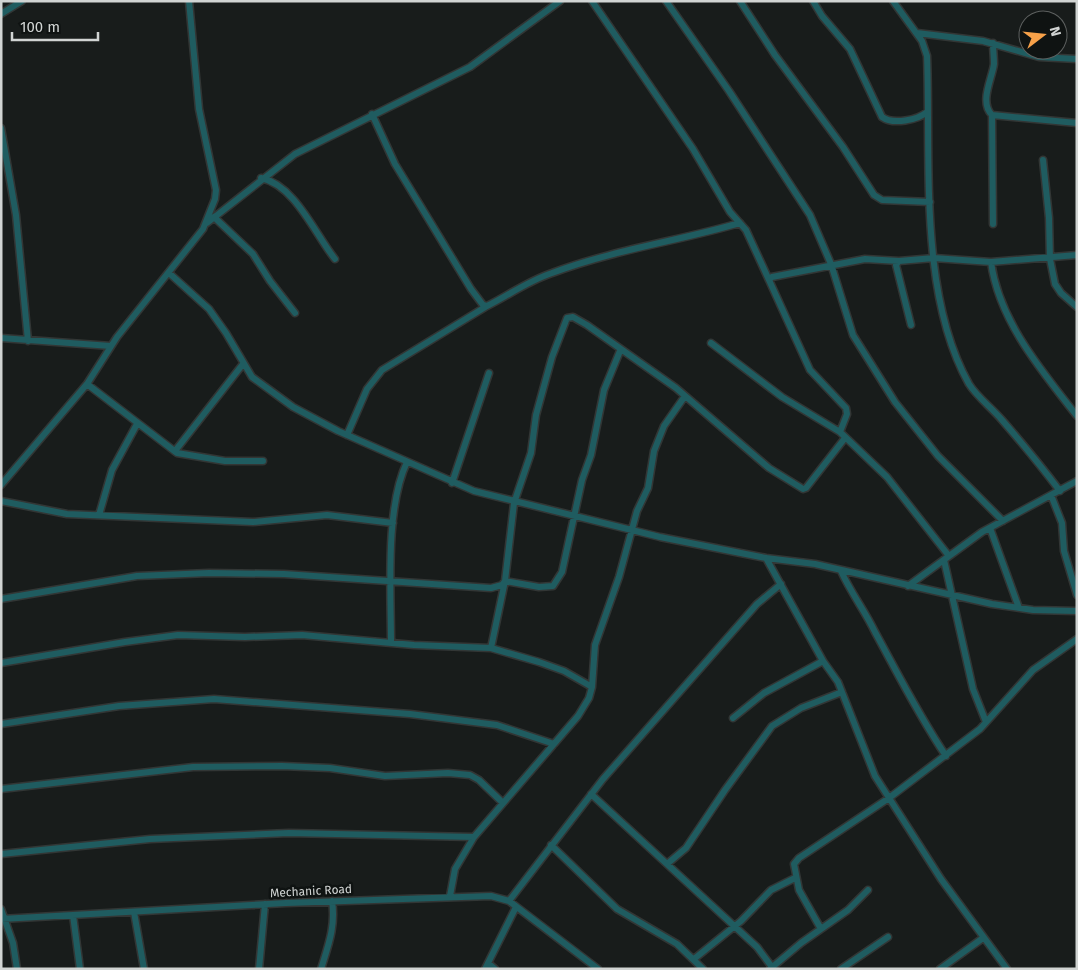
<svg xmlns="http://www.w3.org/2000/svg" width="1078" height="970" viewBox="0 0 1078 970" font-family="'Fira Sans',sans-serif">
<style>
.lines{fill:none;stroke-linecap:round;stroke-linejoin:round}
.minor-casing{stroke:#323635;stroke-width:9}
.minor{stroke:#1f5c60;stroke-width:6}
.labels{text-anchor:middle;stroke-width:5;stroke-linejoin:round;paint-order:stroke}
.street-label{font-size:12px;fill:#d1d4d3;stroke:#0f1312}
</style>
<rect width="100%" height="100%" fill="#181c1b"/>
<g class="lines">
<g class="minor-casing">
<path id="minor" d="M592,1L693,149L730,212L746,230L769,280
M666,1L729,91L810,215L831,264L853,335L895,402L938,456L1003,521
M740,1L775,55L843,147L874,195L882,200L930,202
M813,1L822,16L850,49L882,117C893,125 918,120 927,112
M893,1L922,41L927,56C931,156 918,294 969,384C977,397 992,408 1002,420C1022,443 1041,466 1060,491
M1,14L22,1
M917,33L983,41L1039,57L1077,59
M993,43C993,50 994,57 994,64C992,79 979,102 992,115L1077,123
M372,114L395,164L471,289L483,305L487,306C509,295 528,281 552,273C613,250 678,241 740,223
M992,115L993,224
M1,128L16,215L28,341
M1043,160L1049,218L1050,259L1055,284L1061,293L1077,307
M261,178C295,185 315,234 335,259
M214,217L253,254L270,281L295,313
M207,223L295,154L470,67L560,1
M899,261L865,259L772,277L769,280L810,370L846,408L847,414L840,432L887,477L949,556
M991,262C999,321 1041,370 1077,416
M169,273L209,309L226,333L252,377L293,407L338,431L474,491L660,537L766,558L815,564L992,604L1033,610L1077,611
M911,325L896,265L899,261L934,258L991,262L1077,255
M1,338L111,346
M711,343L782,397L840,432
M87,384L177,453L225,461H263
M347,435L367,389L382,370L487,306
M175,451L243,364
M452,483L489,373
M1,485L87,384L117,337L203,229L215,199L216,190L199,109L189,1
M1051,495L1062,523L1064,551L1077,595
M1,501L67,514L253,522L327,515L393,523
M99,515L112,470L137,424
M990,528L1019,608
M766,558L823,661L838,682L875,776L941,879L1007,969
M944,560L973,689L986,722
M841,571C851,593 865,611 875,632C898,674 919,716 946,756
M908,586L982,532L1077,481
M1,599L137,576L209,573L284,574L491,588L502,585L505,581L539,587L553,586L562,572L582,480L591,455L604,390L620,351
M391,643C391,591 385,508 407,462
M491,648L505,581L514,503L531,453L536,415L552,357L567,318L573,317L587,325L676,388L769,468L803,489L806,488L845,438
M1,663L125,642L178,635L245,637L302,635L414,645L491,648L539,662L564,671L592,687
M733,718L764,693L823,661
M1,724L119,706L214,699L410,714L497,725L554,744
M1,789L193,767L282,766L330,768L385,776L448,773L470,775L479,780L503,803
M591,794L757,947L772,967
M551,845L617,909L677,944L703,969
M1,854L150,839L289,833L474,837
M667,864L686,848L725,790L772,726L801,708L842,692
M450,896L455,869L474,837L578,716L589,698L592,687L595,645L619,577L637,511L648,488L654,451L664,426L685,396
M509,901L603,779L757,604L781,584
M1,909L13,943L17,969
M134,912L144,969
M73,915L80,969
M1,919L286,903L491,896L509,901L598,969
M821,929L799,890L794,864L799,858L889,798L980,729L1033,670L1077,639
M694,959L741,921L771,890L795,878
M488,963L495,969
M259,969L265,904
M321,969C328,946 336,926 332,901
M485,969L516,907
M770,969L801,943L848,910L868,890
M841,969L888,937
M940,969L983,938"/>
</g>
<use href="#minor" class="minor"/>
</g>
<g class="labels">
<g class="street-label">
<text transform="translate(311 891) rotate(-3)" y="4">Mechanic Road</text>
</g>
</g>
<rect width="1078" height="970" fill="none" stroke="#d1d4d3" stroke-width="5"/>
<g transform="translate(1043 35) rotate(74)"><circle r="24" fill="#0f1312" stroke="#5d605f"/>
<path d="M0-4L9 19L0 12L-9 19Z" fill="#f7a149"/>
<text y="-8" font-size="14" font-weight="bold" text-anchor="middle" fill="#d1d4d3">N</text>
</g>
<path d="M12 32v8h86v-8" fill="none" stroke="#d1d4d3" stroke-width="2.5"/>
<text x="20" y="32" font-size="15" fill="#d1d4d3" stroke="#0f1312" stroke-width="4" paint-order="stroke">100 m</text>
</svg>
